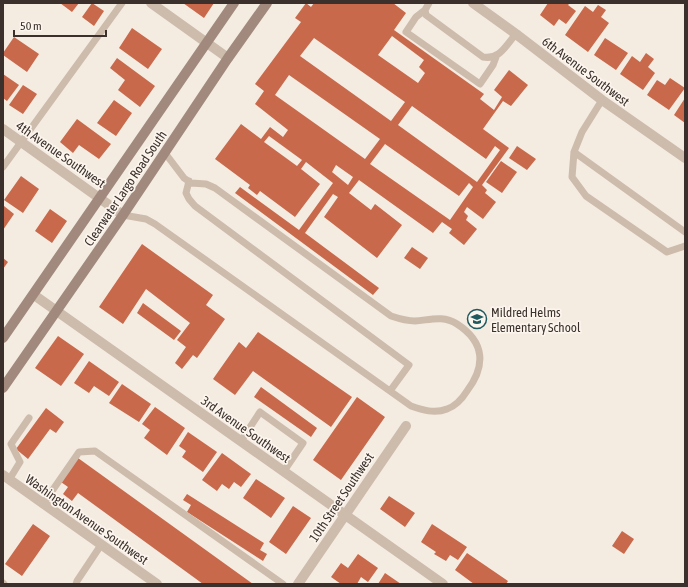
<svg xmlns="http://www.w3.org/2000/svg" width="688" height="587" viewBox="0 0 688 587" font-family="'Asap Condensed',sans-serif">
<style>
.building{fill:#c8694b;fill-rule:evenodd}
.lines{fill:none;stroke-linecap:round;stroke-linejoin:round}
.lane{stroke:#cdbbac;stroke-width:7}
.street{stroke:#cdbbac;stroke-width:10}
.secondary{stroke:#a18a7d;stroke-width:10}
.labels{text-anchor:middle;stroke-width:3.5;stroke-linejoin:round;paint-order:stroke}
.street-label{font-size:13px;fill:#3b302b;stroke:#fbf5ee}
.poi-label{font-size:13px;fill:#3b302b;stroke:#fbf5ee;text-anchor:start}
</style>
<rect width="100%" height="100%" fill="#f4ebe1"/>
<path class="building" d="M60,3H79L72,12Z
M92,3L104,11L94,26L82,17Z
M183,3H214L204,18Z
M306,3L311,7L314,3H393L406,13L394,30L484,94L480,99L494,110L502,97L494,90L509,70L528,85L511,106L503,101L483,129L509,148L482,185L487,190L485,193L496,202L483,219L467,207L464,212L468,216L466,220L477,229L464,245L449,233L452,229L442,222L433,233L359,180L349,193L371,210L375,204L402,225L377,258L324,217L338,197L333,194L305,233L379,288L373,295L235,193L240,187L299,230L333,183L306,162L301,169L320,184L295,217L260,191L257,195L248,188L250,185L215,159L241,124L261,139L270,127L283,137L288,130L255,104L264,91L255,84L301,22L295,18ZM392,36L424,60L419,67L425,73L418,83L378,55ZM314,38L405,102L391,121L300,56ZM289,75L380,139L365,159L275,95ZM412,106L486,159L495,146L500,150L477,182L398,125ZM269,136L302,160L297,166L264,142ZM385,144L459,196L469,183L473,187L450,220L370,164ZM336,165L353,177L348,185L332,172Z
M548,3H570L568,5L576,11L566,24L559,19L554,26L540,15Z
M598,5L606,10L601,17L609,23L588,52L565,35L585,6L593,12Z
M132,28L162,49L148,69L119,48Z
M14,37L39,54L27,72L3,55V53Z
M605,38L628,53L616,70L594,55Z
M646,53L654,59L648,67L655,73L643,90L620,74L632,56L640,62Z
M117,58L155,86L140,107L118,90L125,80L110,68Z
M3,74L19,85L7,101L3,98Z
M670,78L685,88L669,110L647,95L657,80L665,85Z
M23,85L37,94L23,114L9,105Z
M685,98V123L674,115Z
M114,100L132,113L116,136L97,123Z
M77,119L111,144L99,159L79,145L73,153L60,142Z
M517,146L536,159L527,170L509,158Z
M501,161L517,172L502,193L486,182Z
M21,176L39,189L23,213L4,200Z
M4,206L14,214L3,230V207Z
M50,209L67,221L52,243L35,231Z
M142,244L213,295L206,305L225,319L197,358L193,355L182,369L175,363L186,347L177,340L190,323L146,289L123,324L99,307Z
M412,247L428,258L420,269L404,258Z
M3,258L8,262L3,269Z
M143,303L181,331L174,340L137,313Z
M258,332L352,397L331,427L253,371L235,395L213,379L239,342L246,348Z
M58,336L84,354L61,386L35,368Z
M89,361L119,382L109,396L94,386L89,393L74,383Z
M122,384L151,404L139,422L109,403Z
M261,387L317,428L311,437L254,397Z
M357,397L385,417L341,480L313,460Z
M155,407L185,428L167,455L144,438L150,430L142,424Z
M46,408L64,422L56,433L50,429L28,459L16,449Z
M188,432L217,452L203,472L182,457L186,451L179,446Z
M222,453L251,474L241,487L234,482L229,489L222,484L217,491L202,480Z
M78,458L253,584H203L78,493L72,501L63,494L68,487L61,482Z
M256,479L285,498L271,518L243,498Z
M187,494L264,543L260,550L267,554L263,561L187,512L191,505L183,500Z
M389,496L415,513L405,527L380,509Z
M293,506L311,518L286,554L269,542Z
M33,524L50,536L22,576L5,564Z
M432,524L467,547L458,560L450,555L446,561L434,554L436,552L421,542Z
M622,531L634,539L624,554L612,546Z
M467,553L508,581L506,584H474L455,570Z
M358,554L378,568L368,582L361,577L357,584H341L331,577L341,563L348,568Z
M385,573L401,584H378Z"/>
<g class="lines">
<path class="lane" d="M429,3L425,10L426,15L483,57C500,60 506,45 516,34
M425,10L416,17L406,32L480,84L493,65L496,57
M602,100L582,132L574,152L572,177L586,196L667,252L685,246
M574,152L685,232
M3,167L122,3
M189,181L186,193L189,199L195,206L409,365L390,391
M123,215L146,219L155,224L411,406C422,410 435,414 447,409C456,406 462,399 467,391C486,366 485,342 457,324C443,315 430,320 415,321C406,321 400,319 391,316L215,188L206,184L191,183L184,178L165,153
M241,441L260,412L303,443L284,471
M9,480L20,462L11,444L29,418
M43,504L79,452L95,451L283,584
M3,583L4,584
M76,584L77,581L101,545"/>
<path class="street" d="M151,3L228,58
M473,3L516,34L602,100L685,158
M3,129L123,215
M34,295L443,584
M3,475L157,584
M298,584L406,426"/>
<path class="secondary" d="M3,338L234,3
M3,388L123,215L228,58L267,3"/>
</g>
<defs>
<g id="school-ring" transform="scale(1)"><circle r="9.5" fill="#fbf5ee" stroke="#1f5a5e" stroke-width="1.5"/><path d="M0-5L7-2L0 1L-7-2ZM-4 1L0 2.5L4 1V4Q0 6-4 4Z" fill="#1f5a5e"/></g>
</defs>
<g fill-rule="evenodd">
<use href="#school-ring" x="477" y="319"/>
</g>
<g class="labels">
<g class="street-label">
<text transform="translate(586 71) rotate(37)" y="5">6th Avenue Southwest</text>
<text transform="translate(61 154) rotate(35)" y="5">4th Avenue Southwest</text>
<text transform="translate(125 188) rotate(-56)" y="5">Clearwater Largo Road South</text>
<text transform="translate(246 429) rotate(35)" y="5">3rd Avenue Southwest</text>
<text transform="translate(341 497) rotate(-56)" y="5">10th Street Southwest</text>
<text transform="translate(87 519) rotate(35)" y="5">Washington Avenue Southwest</text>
</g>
<g class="poi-label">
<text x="491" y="317">Mildred Helms<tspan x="491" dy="15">Elementary School</tspan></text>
</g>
</g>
<rect width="688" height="587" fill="none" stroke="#3b302b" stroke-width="8"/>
<path d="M14 30v6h92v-6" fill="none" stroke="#3b302b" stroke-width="2"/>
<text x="20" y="30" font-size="12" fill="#3b302b" stroke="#fbf5ee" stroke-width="3" paint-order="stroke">50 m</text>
</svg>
